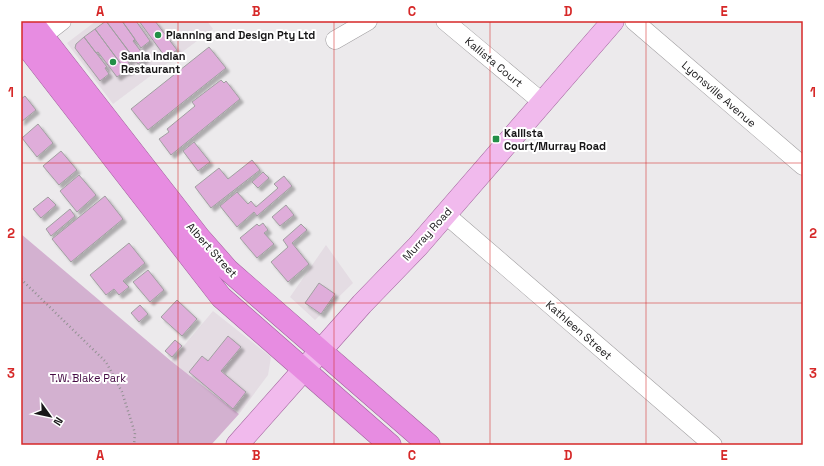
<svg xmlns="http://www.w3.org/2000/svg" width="824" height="466" viewBox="0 0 824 466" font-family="'Space Grotesk',sans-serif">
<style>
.built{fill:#e4dce3}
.green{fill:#d3b1d0}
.building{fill:#dfadda;stroke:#a19fa1;filter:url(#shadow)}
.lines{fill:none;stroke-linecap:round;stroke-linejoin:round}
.minor-casing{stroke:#a09ea0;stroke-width:19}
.major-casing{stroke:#9f639b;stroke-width:23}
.highway-casing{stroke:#9f639b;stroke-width:23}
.path{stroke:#929092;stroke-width:2.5;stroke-dasharray:1 3;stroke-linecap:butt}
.minor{stroke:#fff;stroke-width:18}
.major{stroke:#f1baed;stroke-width:22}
.highway{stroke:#e78ce1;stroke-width:22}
.grid{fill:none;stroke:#d62828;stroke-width:1;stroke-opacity:0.55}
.poi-dot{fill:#238f47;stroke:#fff;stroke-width:1.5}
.labels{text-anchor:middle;stroke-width:4;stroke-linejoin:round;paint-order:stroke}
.poi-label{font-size:11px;font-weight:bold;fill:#181718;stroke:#fff;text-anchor:start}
.street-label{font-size:11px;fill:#181718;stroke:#fff}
.park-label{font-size:11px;fill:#460b44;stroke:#fff}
.neatline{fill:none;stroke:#d62828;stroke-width:1.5}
.grid-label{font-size:13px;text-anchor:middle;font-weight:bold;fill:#d62828}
</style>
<defs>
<filter id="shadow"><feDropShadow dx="3.5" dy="3.5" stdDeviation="1" flood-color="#0004"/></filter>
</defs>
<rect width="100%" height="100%" fill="#eceaec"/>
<path class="built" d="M96,21H207L213,29L113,104L67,43Z
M326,245L353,283L315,320L290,297Z
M213,311L271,357L268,375L239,414L171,361Z"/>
<path class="green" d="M21,234L171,361L239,414L211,445H21Z"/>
<path class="building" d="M106,21H122L135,39L133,41L146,58L138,64Z
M106,21L134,58L128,62L132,68L127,72L95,29Z
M122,21H136L150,41L141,48Z
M139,21H155L177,50L166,58Z
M95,29L126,71L117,77L98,52L96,53L84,37Z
M84,37L107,67L105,68L109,74L100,81L75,48L76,44Z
M209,47L226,68L148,130L131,109Z
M221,80L224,83L226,81L240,99L171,155L159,139L169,132L167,129L195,106L192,102Z
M25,96L36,110L21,122V99Z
M38,124L53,143L37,157L22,138Z
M194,142L210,162L198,171L183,151Z
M61,151L77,170L59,185L43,166Z
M252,160L260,170L211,208L195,187L219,168L228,179Z
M263,172L269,178L258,188L252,182Z
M79,175L96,195L77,212L60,191Z
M284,176L292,186L257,216L254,212L237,227L220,206L237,192L248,204L251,201L256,207L278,188L274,184Z
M105,196L123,219L71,262L52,239Z
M48,197L56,205L41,218L33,209Z
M286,205L294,215L280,226L272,217Z
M70,209L75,216L51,236L46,229Z
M263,223L268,230L264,233L274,244L257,258L240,238L257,224L259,226Z
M301,224L307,230L292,243L309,264L288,282L271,262L288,247L283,240Z
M129,243L145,263L123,281L129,287L119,295L114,289L106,295L90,275Z
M148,270L164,290L150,302L133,282Z
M319,283L335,294L321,314L305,303Z
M177,300L197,319L182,336L161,317Z
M140,305L148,314L139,322L131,313Z
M228,336L241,347L221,371L246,392L233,409L189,372L202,356L208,361Z
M175,340L182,346L172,357L165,351Z"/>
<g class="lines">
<g class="minor-casing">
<path id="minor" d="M445,21L542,102
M634,21L803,166
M335,40L368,21
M31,45L62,21
M445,214L713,445"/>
</g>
<g class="major-casing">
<path id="major" d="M237,445L362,304L418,246L613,21"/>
</g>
<g class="highway-casing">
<path id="highway" d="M31,21L199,237L228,270L429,445
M21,39L221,297L390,445"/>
</g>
<path class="path" d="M21,279L106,362L122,392L135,433L134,445"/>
<use href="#minor" class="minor"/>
<use href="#major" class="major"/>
<use href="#highway" class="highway"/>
</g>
<path class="grid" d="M178,21V445M334,21V445M490,21V445M646,21V445M21,163H803M21,303H803"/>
<g class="poi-dot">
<circle cx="158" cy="35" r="4"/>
<circle cx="113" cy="62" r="4"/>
<rect x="492" y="135" width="8" height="8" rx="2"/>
</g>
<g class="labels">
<g class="poi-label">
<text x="166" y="39">Planning and Design Pty Ltd</text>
<text x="121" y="60">Sania Indian<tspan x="121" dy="13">Restaurant</tspan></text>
<text x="504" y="137">Kallista<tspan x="504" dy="13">Court/Murray Road</tspan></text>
</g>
<g class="street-label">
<text transform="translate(494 62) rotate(40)" y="4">Kallista Court</text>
<text transform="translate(719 94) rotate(41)" y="4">Lyonsville Avenue</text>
<text transform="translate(427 234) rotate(-48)" y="4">Murray Road</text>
<text transform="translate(212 250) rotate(48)" y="4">Albert Street</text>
<text transform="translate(579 330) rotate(41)" y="4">Kathleen Street</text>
</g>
<g class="park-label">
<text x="88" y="382">T.W. Blake Park</text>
</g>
</g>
<rect width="824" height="466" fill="none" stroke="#ffffff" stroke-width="44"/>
<g transform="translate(50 416) rotate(123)" stroke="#ffffff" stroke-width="3" paint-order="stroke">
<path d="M0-3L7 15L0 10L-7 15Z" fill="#181718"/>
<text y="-6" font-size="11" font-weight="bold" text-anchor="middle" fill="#181718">N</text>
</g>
<rect x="22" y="22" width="780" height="422" class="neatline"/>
<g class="grid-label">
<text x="100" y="16">A</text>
<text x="256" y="16">B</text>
<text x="412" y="16">C</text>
<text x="568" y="16">D</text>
<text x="724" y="16">E</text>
<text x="11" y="97">1</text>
<text x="813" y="97">1</text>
<text x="11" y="238">2</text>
<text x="813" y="238">2</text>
<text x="11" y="378">3</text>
<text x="813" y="378">3</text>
<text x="100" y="460">A</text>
<text x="256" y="460">B</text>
<text x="412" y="460">C</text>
<text x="568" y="460">D</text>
<text x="724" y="460">E</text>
</g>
</svg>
